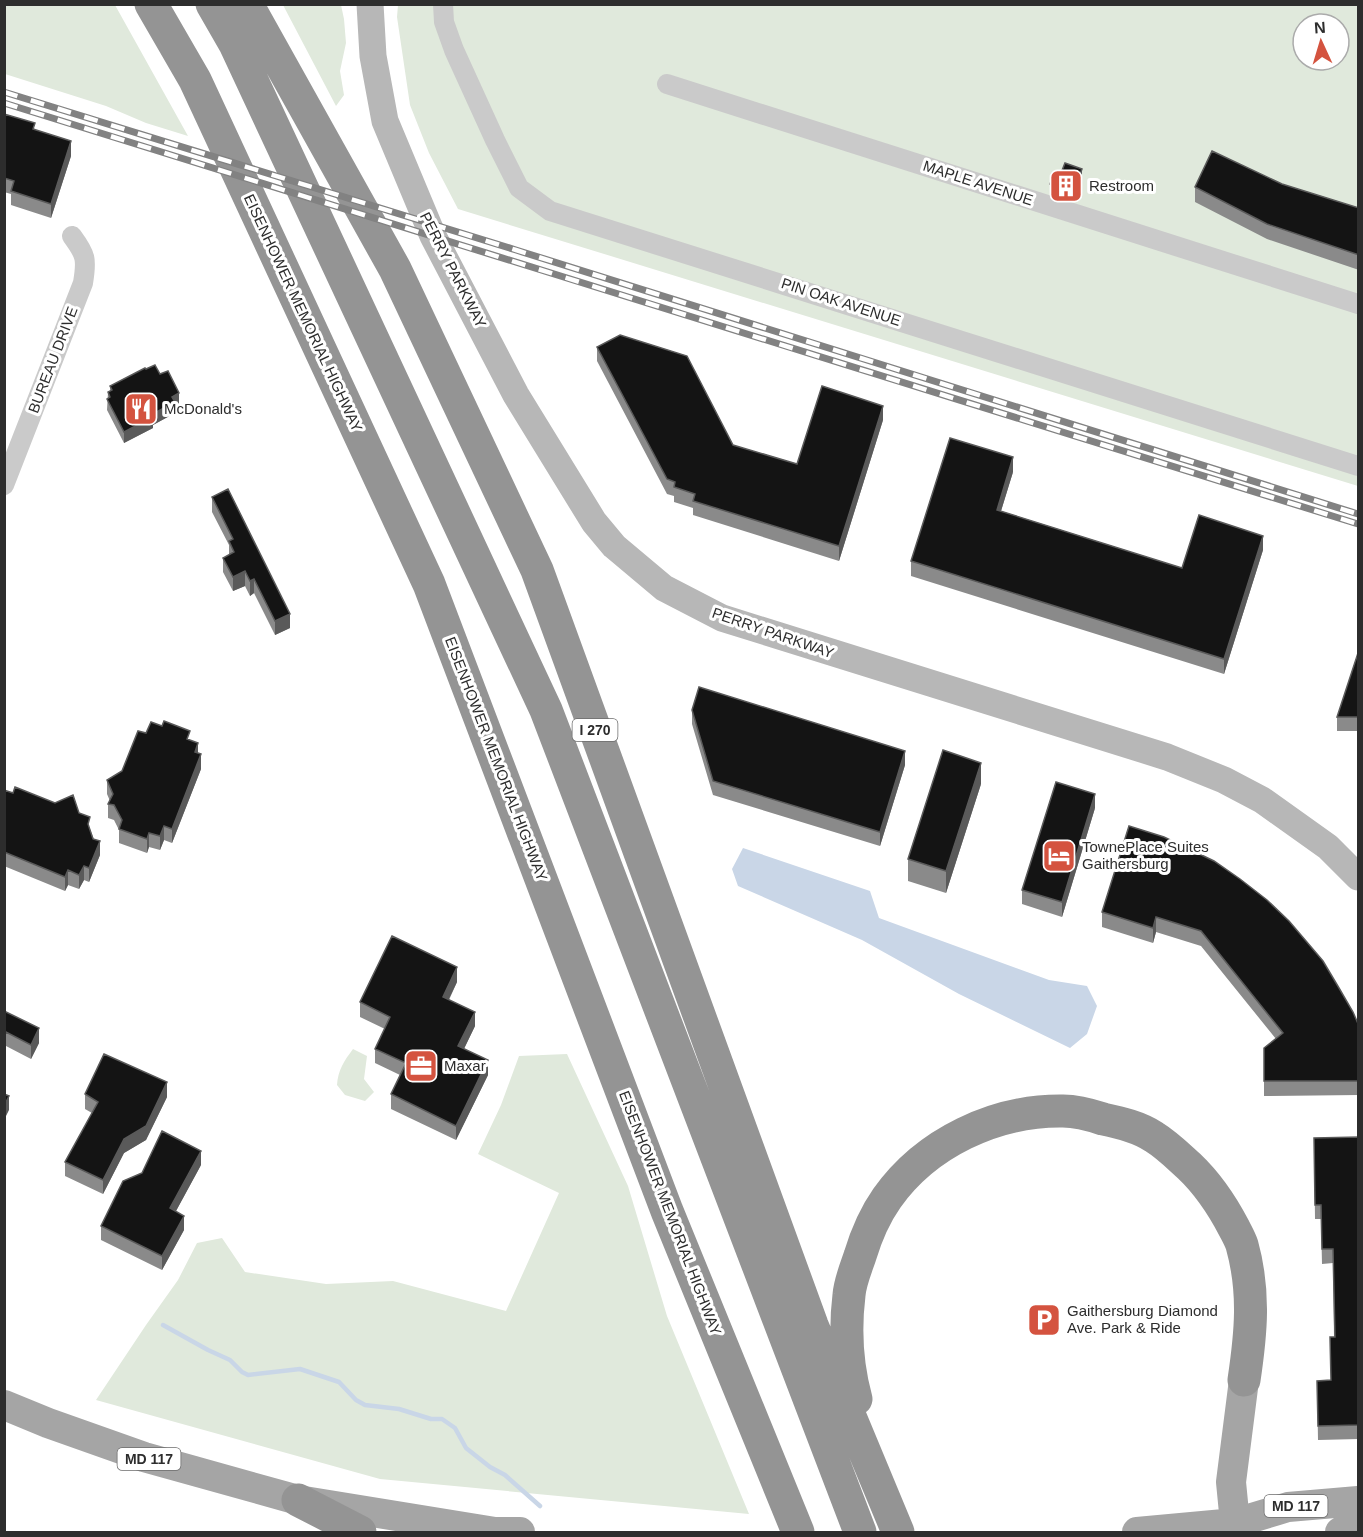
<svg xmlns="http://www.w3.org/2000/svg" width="1363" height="1537" viewBox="0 0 1363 1537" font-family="Arial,sans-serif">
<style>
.green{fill:#e0e9dc;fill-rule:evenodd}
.water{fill:#c9d6e7}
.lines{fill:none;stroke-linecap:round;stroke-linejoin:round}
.stream{stroke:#c9d6e7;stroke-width:4.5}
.street{stroke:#cacaca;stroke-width:20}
.secondary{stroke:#b7b7b7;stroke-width:27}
.primary{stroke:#a5a5a5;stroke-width:30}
.highway{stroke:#949494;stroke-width:33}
.rail-casing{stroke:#828282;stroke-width:7}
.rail{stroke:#fff;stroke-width:4.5;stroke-dasharray:14;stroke-linecap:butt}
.wall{fill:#8a8a8a}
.shaded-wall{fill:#5a5a5a}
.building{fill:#141414;stroke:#5a5a5a;stroke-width:1.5}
.labels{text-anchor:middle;stroke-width:6;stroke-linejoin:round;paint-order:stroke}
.shield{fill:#fff;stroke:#6c6c6c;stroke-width:1.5}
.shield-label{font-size:14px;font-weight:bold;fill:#2d2d2d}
.street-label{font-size:15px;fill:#2d2d2d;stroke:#fff}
.poi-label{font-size:15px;fill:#2d2d2d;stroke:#fff;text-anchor:start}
</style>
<rect width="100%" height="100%" fill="#fff"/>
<path class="green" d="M5,4L115,5L188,136L146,123L106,106L5,74Z
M283,5H341L344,19L346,43L340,71L344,95L336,106Z
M398,5H1358V486L458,209L429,153L410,105L397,17ZM1303,24H1339V60H1303Z
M353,1049L367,1056L364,1079L374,1092L365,1101L345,1095L337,1085C338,1070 344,1061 353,1049Z
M567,1054L628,1186L667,1316L749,1514L380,1479L96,1400L146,1325L178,1280L197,1243L222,1238L245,1272L326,1284L393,1281L506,1311L559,1193L478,1154L501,1105L519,1056Z"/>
<path class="water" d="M743,848L870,891L879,918L1049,980L1087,986L1097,1006L1087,1034L1070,1048L959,994L862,940L738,886L732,869Z"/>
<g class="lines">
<path class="stream" d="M163,1325L208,1350L230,1360L242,1372L248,1375L300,1369L339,1382L356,1400L365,1405L399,1409L431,1419H442L455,1428L466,1448L490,1467L505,1475L540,1506"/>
<path class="street" d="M443,4L444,22L454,50L495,140L519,188L550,211L1358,466
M667,84L1358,304
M4,485L83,283C87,259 86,255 72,236"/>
<path class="secondary" d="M370,4L373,56L385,121L433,236L516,395L594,522L614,546L664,588L722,618L1167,757L1224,780L1262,800L1328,847L1358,877"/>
<path class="primary" d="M4,1405L48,1423L144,1457L298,1500L495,1532H520
M1235,1523L1231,1482L1244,1380
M1137,1532L1235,1523L1288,1507L1358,1501
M1340,1532L1358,1531"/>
<path class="highway" d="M151,4L195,80L429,584L667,1211L798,1532
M212,4L235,44L546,710L860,1532
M247,4L395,269L537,570L812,1325L898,1532
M856,1399C847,1366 845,1328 849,1295C850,1282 856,1268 860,1256C866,1236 875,1215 887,1198C926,1143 995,1110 1063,1111C1076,1111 1091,1115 1103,1119C1121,1123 1139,1127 1154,1137C1167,1145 1178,1156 1189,1166C1208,1184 1222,1205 1234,1228C1237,1234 1240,1239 1242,1245C1255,1292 1251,1333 1244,1380
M298,1500L360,1532"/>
<g class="rail-casing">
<path id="rail" d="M4,92L516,250L1358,514
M4,103L1358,524"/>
</g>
<use href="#rail" class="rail"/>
</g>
<path class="wall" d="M4,114L35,129L71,156L51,218L11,205V194L4,192Z
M1061,173L1082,176L1073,201L1056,195V193L1050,191V184Z
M1282,184L1359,208V270L1267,239L1195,202V187Z
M597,347L733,445L797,464L883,420L839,561L693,515V508L674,502V496L667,494L597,361Z
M146,369L160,374L179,404L175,406V413L153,425V428L124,443L107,410L108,392L110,391V386Z
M1013,472L1001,511L1182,568L1263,550L1224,674L911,576V561Z
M212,497L290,628L275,635L254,593L250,596L245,586L233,591L223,572V558L229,555V545L212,512Z
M1359,650V731H1337V717Z
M692,710L905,765L880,846L713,795L692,724Z
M146,733L190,740L198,753L201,769L172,843L164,840L160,850L149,847L147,853L119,843V830L114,820L108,818V804L110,801L107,794V780L122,771Z
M981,784L946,893L908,881V859Z
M4,790L79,813L90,829L100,855L89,882L84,880L79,889L68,885L65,891L4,866Z
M1095,808L1062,917L1022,904V890Z
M1129,826L1359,1026V1095L1264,1096V1048L1276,1039L1201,946L1156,932L1153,943L1102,927V912Z
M457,982L449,1000L475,1026L464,1049L488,1075L456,1140L391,1109V1094L400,1075L375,1063V1049L385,1029L360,1017V1002Z
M4,1011L39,1043L31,1059L6,1046Z
M85,1094L167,1097L146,1140L124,1153L103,1194L65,1176V1162L92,1113L85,1109Z
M1359,1137V1439L1318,1440L1317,1381L1331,1380L1334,1337L1333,1263L1322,1264L1321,1219H1315L1314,1138Z
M201,1165L176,1211L184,1230L162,1270L101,1240V1226Z"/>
<path class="shaded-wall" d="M71,141V156L51,218V204Z
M1082,169V176L1073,201V193Z
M179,393V404L175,406V413L153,425V428L124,443V432L151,415L172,397Z
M883,406V420L839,561V546Z
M1013,457V472L997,524V510Z
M1263,536V550L1224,674V659Z
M245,571V586L233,591V577Z
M254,579V593L250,596V581Z
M290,614V628L275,635V621Z
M198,743V757L195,752Z
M905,751V765L880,846V832Z
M201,754V769L172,843V829Z
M981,763V784L946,893V871Z
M1095,794V808L1062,917V902Z
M164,826V840L160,850V836Z
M149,833V847L147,853V839Z
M100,841V855L89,882V868Z
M84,866V880L79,889V875Z
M68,870V885L65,891V877Z
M1156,917V932L1153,943V928Z
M457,967V982L443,1011V997Z
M475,1012V1026L458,1061V1046Z
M39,1028V1043L31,1059V1045Z
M6,1032V1046L4,1049V1035Z
M488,1060V1075L456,1140V1126Z
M167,1082V1097L146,1140L124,1153L103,1194V1180L124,1139Z
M9,1096V1110L4,1120V1106Z
M201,1151V1165L170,1222V1208Z
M184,1216V1230L162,1270V1256Z"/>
<path class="building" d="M4,114L35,123L33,129L71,141L51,204L11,191L14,181L4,178Z
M1212,151L1282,184L1359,208V255L1267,224L1195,187Z
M1065,163L1082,169L1073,193L1056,188V186L1050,184L1055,171L1061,173Z
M620,335L687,356L733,445L797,464L822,386L883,406L839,546L693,501L695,494L674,487L675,482L667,479L597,347Z
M155,365L160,374L168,371L179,393L172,397L175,402L151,415L153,417L124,432L107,399L110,397L108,392L112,390L110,386L145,368L146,369Z
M950,438L1013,457L997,510L1182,568L1199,515L1263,536L1224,659L911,561Z
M228,489L290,614L275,621L254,579L250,581L245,571L233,577L223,558L234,552L229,541L233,539L212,497Z
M1359,650V717H1337Z
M699,687L905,751L880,832L713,781L692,710Z
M164,721L190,731L187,739L198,743L195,752L201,754L172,829L164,826L160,836L149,833L147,839L119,829L122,820L114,805L108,804L113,794L107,780L122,771L138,731L146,733L151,722L162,726Z
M943,750L981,763L946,871L908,859Z
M1056,782L1095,794L1062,902L1022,890Z
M15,787L55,803L73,795L79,813L90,817L88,824L93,839L100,841L89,868L84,866L79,875L68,870L65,877L4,852V790L13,793Z
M1129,826L1164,837L1214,861L1240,879L1267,900L1289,921L1323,961L1339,988L1353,1012L1359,1026V1081H1264V1048L1283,1033L1201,931L1156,917L1153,928L1102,912Z
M392,936L457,967L443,997L475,1012L458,1046L488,1060L456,1126L391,1094L406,1063L375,1049L390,1017L360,1002Z
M4,1011L39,1028L31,1045L6,1032L4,1035Z
M104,1054L167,1082L146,1126L124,1139L103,1180L65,1162L98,1102L85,1094Z
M4,1094L9,1096L4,1106Z
M162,1131L201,1151L170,1208L184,1216L162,1256L101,1226L123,1181L142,1173Z
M1359,1137V1425L1318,1426L1317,1381L1331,1380L1330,1337H1335L1333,1249H1322L1321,1205H1315L1314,1138Z"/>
<defs>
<g id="building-square" transform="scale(1.725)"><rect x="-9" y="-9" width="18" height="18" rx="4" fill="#d4533f" stroke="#fff"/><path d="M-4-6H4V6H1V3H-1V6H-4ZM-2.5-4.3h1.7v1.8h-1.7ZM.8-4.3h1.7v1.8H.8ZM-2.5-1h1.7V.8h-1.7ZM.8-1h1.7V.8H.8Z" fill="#fff"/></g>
<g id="restaurant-square" transform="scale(1.725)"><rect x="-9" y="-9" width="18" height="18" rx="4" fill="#d4533f" stroke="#fff"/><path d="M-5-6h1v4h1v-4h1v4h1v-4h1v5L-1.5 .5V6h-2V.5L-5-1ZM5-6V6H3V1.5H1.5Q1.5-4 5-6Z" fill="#fff"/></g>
<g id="hotel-square" transform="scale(1.725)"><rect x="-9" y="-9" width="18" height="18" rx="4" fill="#d4533f" stroke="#fff"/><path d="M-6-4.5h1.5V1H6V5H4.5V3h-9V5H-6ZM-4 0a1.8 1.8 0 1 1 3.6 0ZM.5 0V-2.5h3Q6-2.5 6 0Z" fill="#fff"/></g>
<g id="office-square" transform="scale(1.725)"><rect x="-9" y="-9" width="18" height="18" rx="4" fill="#d4533f" stroke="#fff"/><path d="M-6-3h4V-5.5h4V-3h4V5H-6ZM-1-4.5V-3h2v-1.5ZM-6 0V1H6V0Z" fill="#fff"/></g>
<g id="parking-square" transform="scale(1.725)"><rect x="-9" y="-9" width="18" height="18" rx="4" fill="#d4533f" stroke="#fff"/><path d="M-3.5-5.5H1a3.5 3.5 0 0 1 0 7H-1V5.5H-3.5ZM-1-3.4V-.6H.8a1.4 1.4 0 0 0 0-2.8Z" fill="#fff"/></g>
</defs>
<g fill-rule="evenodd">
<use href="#building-square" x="1066" y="186"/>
<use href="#restaurant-square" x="141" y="409"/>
<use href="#hotel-square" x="1059" y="856"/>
<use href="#office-square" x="421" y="1066"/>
<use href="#parking-square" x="1044" y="1320"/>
</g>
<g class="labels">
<g class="shield">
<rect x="572.5" y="719" width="45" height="22" rx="4.5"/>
<rect x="117.5" y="1448" width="63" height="22" rx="4.5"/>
<rect x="1264.5" y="1495" width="63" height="22" rx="4.5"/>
</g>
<g class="shield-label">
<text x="595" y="735">I 270</text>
<text x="149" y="1464">MD 117</text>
<text x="1296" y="1511">MD 117</text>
</g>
<g class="street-label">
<text transform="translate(978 183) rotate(18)" y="5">MAPLE AVENUE</text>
<text transform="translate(453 270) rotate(63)" y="5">PERRY PARKWAY</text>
<text transform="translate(841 302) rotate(18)" y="5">PIN OAK AVENUE</text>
<text transform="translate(303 313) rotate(65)" y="5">EISENHOWER MEMORIAL HIGHWAY</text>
<text transform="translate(53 360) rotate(-69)" y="5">BUREAU DRIVE</text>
<text transform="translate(773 633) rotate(19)" y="5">PERRY PARKWAY</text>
<text transform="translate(496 759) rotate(69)" y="5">EISENHOWER MEMORIAL HIGHWAY</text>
<text transform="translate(670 1213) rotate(69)" y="5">EISENHOWER MEMORIAL HIGHWAY</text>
</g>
<g class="poi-label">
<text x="1089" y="191">Restroom</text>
<text x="164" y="414">McDonald's</text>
<text x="1082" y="852">TownePlace Suites<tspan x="1082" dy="17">Gaithersburg</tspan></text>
<text x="444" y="1071">Maxar</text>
<text x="1067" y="1316">Gaithersburg Diamond<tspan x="1067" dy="17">Ave. Park &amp; Ride</tspan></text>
</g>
</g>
<rect width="1363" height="1537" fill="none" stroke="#2d2d2d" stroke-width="12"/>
<g transform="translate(1321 42) rotate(356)"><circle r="28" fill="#ffffff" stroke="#ababab" stroke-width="1.5"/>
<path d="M0-4.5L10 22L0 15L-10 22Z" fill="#d4533f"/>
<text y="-9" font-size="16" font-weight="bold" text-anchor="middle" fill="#2d2d2d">N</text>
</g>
</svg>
